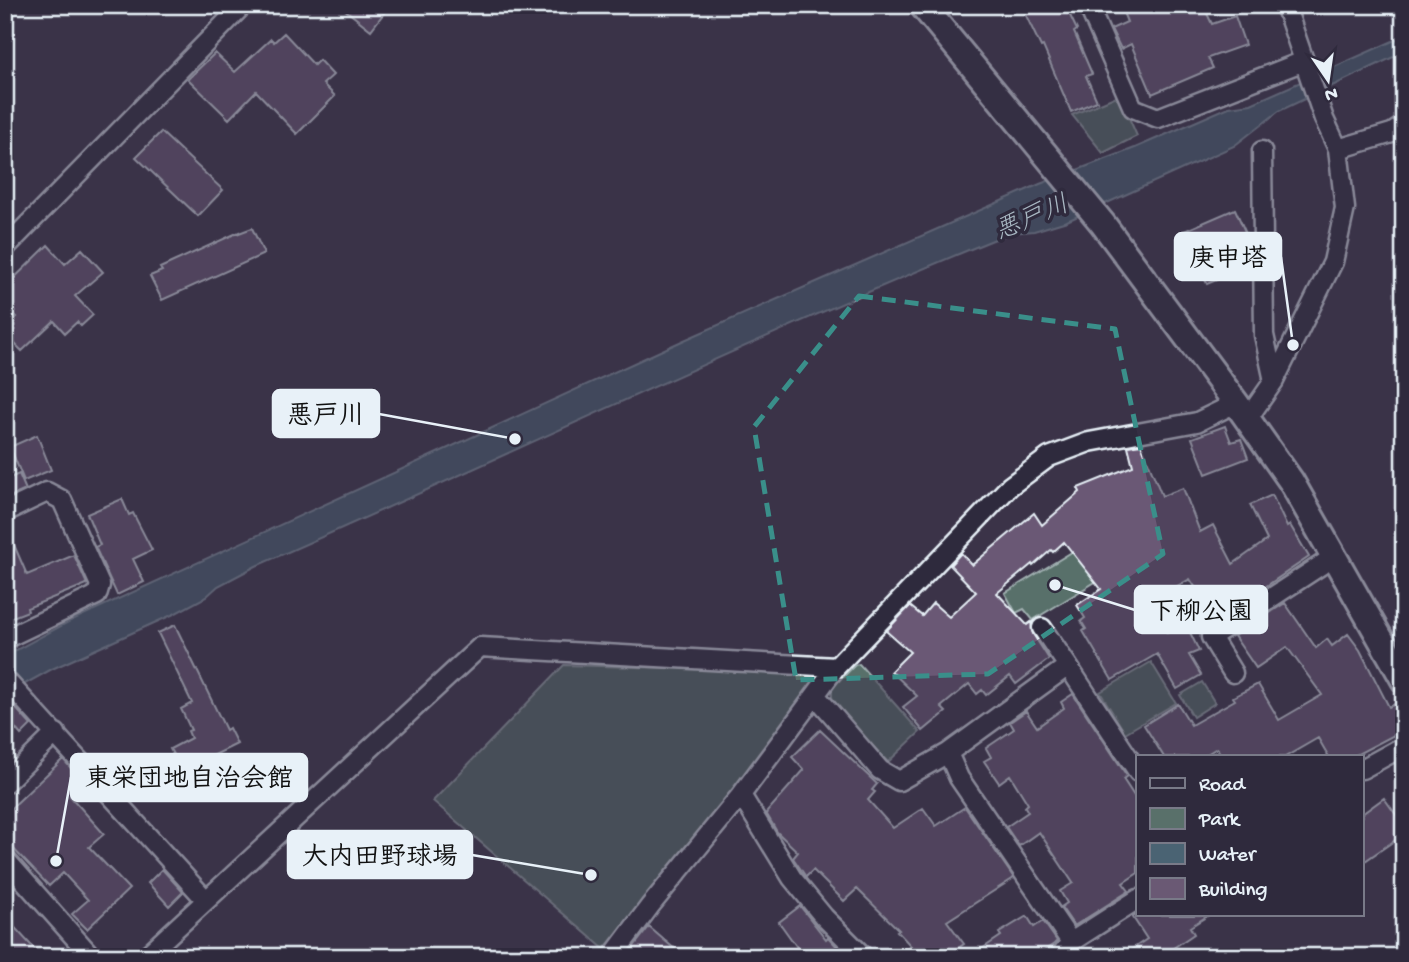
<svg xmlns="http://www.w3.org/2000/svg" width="1409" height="962" viewBox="0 0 1409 962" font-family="'Gochi Hand','Klee One',sans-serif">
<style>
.green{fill:#59706a;stroke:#a0b0b1;stroke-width:2}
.water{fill:#4a6373;stroke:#899ca8;stroke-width:2}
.building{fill:#6a5974;stroke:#e8f1f8;stroke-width:2}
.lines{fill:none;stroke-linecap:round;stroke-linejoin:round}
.street-casing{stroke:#e8f1f8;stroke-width:23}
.secondary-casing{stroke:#e8f1f8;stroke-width:30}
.street{stroke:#2f2a3d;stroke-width:18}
.secondary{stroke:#2f2a3d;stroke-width:24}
.marked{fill:none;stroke:#3a8f8a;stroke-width:5;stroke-dasharray:14 9;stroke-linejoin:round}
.labels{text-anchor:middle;stroke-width:7;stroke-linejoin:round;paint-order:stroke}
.water-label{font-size:26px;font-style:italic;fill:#a9b8c3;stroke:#2f2a3d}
.leader{fill:none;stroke:#e8f1f8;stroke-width:2.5}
.callout-dot{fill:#e8f1f8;stroke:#2f2a3d;stroke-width:2.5}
.callout{fill:#e8f1f8;stroke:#e8f1f8;stroke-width:2.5}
.callout-label{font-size:26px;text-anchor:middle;font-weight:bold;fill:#111}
</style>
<rect width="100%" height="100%" fill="#3b3348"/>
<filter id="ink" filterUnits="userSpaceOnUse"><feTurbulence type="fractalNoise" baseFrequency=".0143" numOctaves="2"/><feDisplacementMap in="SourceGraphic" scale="14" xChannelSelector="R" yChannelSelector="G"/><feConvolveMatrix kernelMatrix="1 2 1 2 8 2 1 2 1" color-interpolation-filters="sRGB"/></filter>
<g filter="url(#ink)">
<path class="green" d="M1119,95L1137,136L1103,153L1072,115Z
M1080,547L1105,576L1033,620L1024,609L1016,613L1005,593Z
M1151,662L1176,703L1125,733L1100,692Z
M859,664L920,732L888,762L837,709L832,697V688L855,665Z
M564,665L822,672L798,708L604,949L433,801Z
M1202,682L1215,703L1193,717L1180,695Z"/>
<path class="water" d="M1404,36V52L1279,111L1234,146L1067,221L1034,231L1010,233C755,336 508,456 256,566L218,586L206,597L174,614L52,669L5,695V656L70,621L682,341L1040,184L1135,148L1229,107L1251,104Z"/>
<path class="building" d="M339,5H390L371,30Z
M1021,5H1065L1077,30L1074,32L1092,74L1086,76L1097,101L1071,112L1043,46L1041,47Z
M1120,5H1203L1212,24L1235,16L1245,45L1208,58L1213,68L1152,94L1131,44L1121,49L1111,29L1127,22Z
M284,33L314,65L319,60L333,75L323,84L335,96L297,134L256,91L229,119L188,79L215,53L235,72L271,39L274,42Z
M161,132L223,190L198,216L136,157Z
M1235,209L1251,245L1246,247L1252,265L1207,284L1184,231Z
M252,228L264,254L162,300L150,276L162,271L160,268L239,232V233Z
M48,245L65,264L82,249L103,272L75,296L93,315L81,326L77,322L65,333L54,321L22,351L5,334V329L17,317L5,305V287Z
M1225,426L1231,442L1241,439L1248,458L1206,474L1192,438Z
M37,435L51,470L24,481L10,447Z
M1141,444L1162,496L1183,488L1200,532L1213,525L1233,564L1267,540L1250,505L1272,495L1287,527L1290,525L1309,557L1221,617L1214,607L1210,610L1190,579L1152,600L1167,633L1186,624L1199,651L1189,655L1201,675L1177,689L1157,654L1112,680L1083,631L1086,629L1081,621L1085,618L1077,605L1101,589L1064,542L1053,552L1051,550L1033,566L1032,564L997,593L1027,625L1031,622L1033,634L1049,659L1016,684L1010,676L986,695L982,690L977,694L969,684L941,707L946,712L923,731L903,707L917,696L891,671L910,652L886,631L910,606L922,616L933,603L949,617L976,592L950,565L961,553L972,565L1034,513L1042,525L1080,492L1078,488L1133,466L1128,446Z
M19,474L26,490L5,499V480Z
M122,499L129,515L133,513L152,550L133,559L144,582L117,595L95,547L100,545L87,514Z
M5,524L27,575L74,555L87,584L27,608L28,611L5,620Z
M1285,603L1316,648L1327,639L1332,646L1348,634L1360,650L1389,707L1397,703L1404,717V730L1352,757H1329L1318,738L1285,757H1222L1217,748L1202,757H1164L1144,725L1178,704L1191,725L1235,700L1233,697L1258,684L1279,720L1322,695L1287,647L1256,668L1234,636Z
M175,625L226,730L229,728L237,744L182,771L170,749L191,738L188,731L191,730L181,709L192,703L158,633Z
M1073,694L1127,776L1123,779L1138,802V873L1123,883L1129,891L1074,926L1061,907L1067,903L1060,891L1073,883L1039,832L1019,846L1006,827L1028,812L1025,807L1028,804L1010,775L999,783L984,761L991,757L986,748L1014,729L1010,722L1026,711L1037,727L1064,708L1061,702Z
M12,704L31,725L21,735L15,728L5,736V710Z
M820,730L877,784L872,790L875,792L868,800L893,828L923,808L936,826L965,807L1014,878L947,921L964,944L945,957H902L911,946L897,931L899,930L857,889L844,901L813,870L806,877L793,858L798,852L777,832L766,813L804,770L792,757Z
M63,759L84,783L70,796L104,834L89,847L129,889L87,929L72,914L88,900L63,873L49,886L5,840V814Z
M1384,798L1404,826V834L1362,863V814Z
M162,869L183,892L169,906L148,883Z
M800,906L826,939L828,937L842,952L838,955L840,957H804L779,922Z
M1135,915H1209L1190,927L1194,934L1160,957H1120L1147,939L1132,916Z
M1027,916L1034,927L1043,921L1057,941L1054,944L1035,957H970L1001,936L999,933Z
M5,917L42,957H5Z
M649,927L684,957H641L632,949Z"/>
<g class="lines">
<g class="street-casing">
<path id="street" d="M1088,5L1133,108L1158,118L1304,61
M1338,149L1392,133L1404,125
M1262,151L1264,335L1274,381
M5,248L243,5
M1246,421L1274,381L1333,262L1345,208L1338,149L1324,119L1285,5
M5,512L47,492L62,500L100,585L97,595L5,639
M1068,666L1138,772
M1233,673L1211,637L1335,556
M5,679L205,899
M816,696L880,770L899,781L948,753L959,778L1071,942
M948,753L1068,666L1042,628
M1362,769L1404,746
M5,783L56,733
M741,795L792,878L824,917L864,957
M5,859L92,957
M145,957L480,647L836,667
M612,957L650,906L741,795L836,667L1010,486L1049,457L1089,442L1197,422L1236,403
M1059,957L1071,942L1138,899"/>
</g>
<g class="secondary-casing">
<path id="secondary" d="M922,5L1103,224L1236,403L1291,481L1404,680"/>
</g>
<use href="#street" class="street"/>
<use href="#secondary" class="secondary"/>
</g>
</g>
<path d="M0 0H1409V962H0ZM859,296L1115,329L1163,554L988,674L796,680L754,427Z" fill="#3b3348" fill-opacity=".55" fill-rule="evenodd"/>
<path class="marked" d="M859,296L1115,329L1163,554L988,674L796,680L754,427Z"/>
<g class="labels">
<g class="water-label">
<text transform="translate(1031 216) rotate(-23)" y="9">悪戸川</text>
</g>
</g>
<path class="leader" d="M1293 345L1281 257M515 439L379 414M1055 585L1135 610M56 861L71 777M591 875L472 855"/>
<g class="callout-dot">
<circle cx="1293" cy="345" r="7"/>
<circle cx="515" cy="439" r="7"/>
<circle cx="1055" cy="585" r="7"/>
<circle cx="56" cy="861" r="7"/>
<circle cx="591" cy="875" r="7"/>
</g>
<g class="callout">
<rect x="1175" y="233" width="106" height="47" rx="7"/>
<rect x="273" y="390" width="106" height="47" rx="7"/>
<rect x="1135" y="586" width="132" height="47" rx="7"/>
<rect x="71" y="754" width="236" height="47" rx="7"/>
<rect x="288" y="831" width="184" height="47" rx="7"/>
</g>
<g class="callout-label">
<text x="1228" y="266">庚申塔</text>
<text x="326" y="423">悪戸川</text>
<text x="1201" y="619">下柳公園</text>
<text x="189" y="786">東栄団地自治会館</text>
<text x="380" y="864">大内田野球場</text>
</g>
<rect width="1409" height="962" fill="none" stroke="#2f2a3d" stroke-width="28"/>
<rect x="14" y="14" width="1381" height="934" fill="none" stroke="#e8f1f8" stroke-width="2.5" filter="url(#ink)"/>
<rect x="1136" y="755" width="228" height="161" fill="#2f2a3d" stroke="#797a88" stroke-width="2"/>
<rect x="1150" y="778" width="35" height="10" fill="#2f2a3d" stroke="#797a88" stroke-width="2"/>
<text x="1199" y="790" font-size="21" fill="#e8f1f8">Road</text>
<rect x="1150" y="808" width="35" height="21" fill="#59706a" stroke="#797a88" stroke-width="2"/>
<text x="1199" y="825" font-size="21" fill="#e8f1f8">Park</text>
<rect x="1150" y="843" width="35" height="21" fill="#4a6373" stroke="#797a88" stroke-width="2"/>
<text x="1199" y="860" font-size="21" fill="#e8f1f8">Water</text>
<rect x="1150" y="878" width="35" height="21" fill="#6a5974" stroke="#797a88" stroke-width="2"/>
<text x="1199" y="895" font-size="21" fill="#e8f1f8">Building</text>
<g transform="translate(1328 80) rotate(167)" stroke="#2f2a3d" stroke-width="5" paint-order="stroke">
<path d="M0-5L12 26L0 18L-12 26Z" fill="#e8f1f8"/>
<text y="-10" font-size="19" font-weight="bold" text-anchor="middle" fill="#e8f1f8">N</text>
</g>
</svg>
